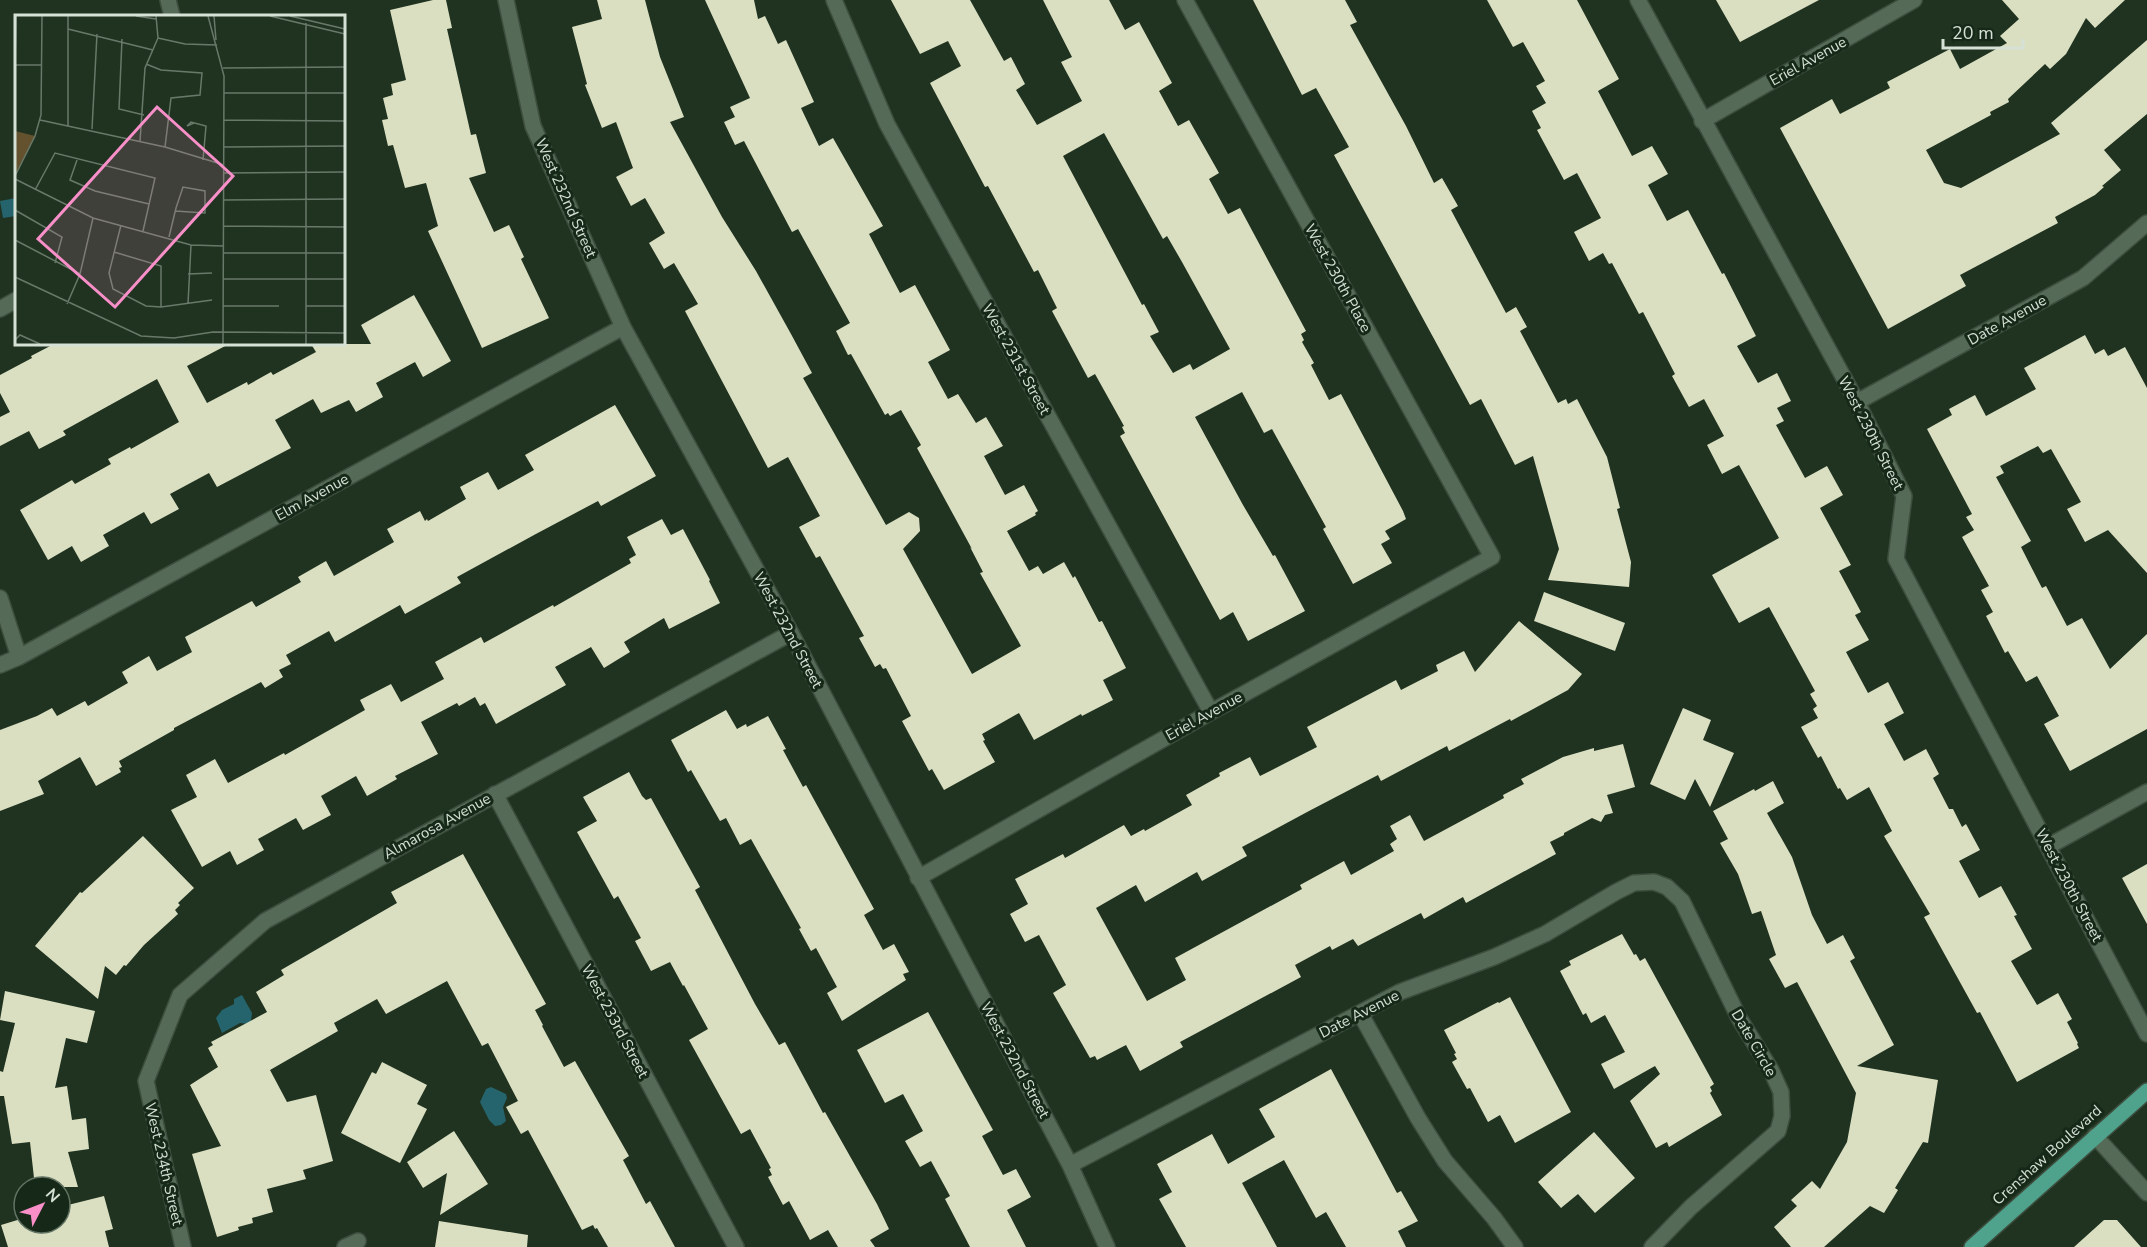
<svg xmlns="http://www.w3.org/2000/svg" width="2147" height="1247" viewBox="0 0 2147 1247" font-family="'Nunito Sans',sans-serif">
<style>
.water{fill:#25646d}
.building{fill:#dadfc1;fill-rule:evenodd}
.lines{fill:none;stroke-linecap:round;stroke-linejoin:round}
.minor-casing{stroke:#3d4e3f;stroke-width:18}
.primary-casing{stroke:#3d4e3f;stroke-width:18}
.minor{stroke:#566b57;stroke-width:15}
.primary{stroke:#4fa38c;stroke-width:15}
.labels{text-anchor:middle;stroke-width:6;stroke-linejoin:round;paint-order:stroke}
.street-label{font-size:15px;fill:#d5e1d5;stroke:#162918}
.inset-road{fill:none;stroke:#687969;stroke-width:1.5}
.view{fill:#f98fc9;fill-opacity:0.15;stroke:#f98fc9;stroke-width:3}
.inset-edge{fill:none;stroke:#d5e1d5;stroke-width:3}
</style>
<rect width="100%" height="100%" fill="#203321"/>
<path class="water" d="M16,198V216L3,218L0,201Z
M242,995L252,1013L251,1021L248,1024L240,1023L222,1033L216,1018L222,1010L234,1004V999Z
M491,1087L506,1094L507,1098L503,1107L506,1121L501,1125L495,1126L489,1120L480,1102L486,1089Z"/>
<path class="building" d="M433,0H446L452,28L447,29L471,135L476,134L486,173L469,178L494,232L509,225L524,257L521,259L549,318L482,348L428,231L438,226L426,183L405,188L393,145L388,146L382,120L388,119L383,98L393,95L391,84L406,80L390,10Z
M597,0H645L660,57L684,117L670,122L722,217L756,271L791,334L812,373L803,378L886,525L909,512L919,518L920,531L903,549L972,674L1021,646L980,573L983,572L970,547L972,549L917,448L921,445L901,410L890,416L888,413L885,415L851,354L848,355L836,331L850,323L798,229L792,232L744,141L735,145L724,122L735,117L730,107L750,98L705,0H754L758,19L765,16L778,44L786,40L814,102L801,108L819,146L833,138L883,226L869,234L900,293L915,285L950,350L928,362L948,399L958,394L976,423L986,417L1003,446L984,456L1005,495L1024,485L1038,511L1035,513L1036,515L1007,531L1029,571L1038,566L1043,574L1064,562L1073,578L1075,576L1099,622L1102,621L1126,668L1103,680L1113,700L1082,716L1081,714L1034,740L1019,713L982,734L985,740L983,741L995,762L944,790L932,769L929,771L902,721L911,716L886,668L883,669L880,664L875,667L859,638L864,636L820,556L816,558L799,527L820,516L788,457L768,468L685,311L698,304L674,263L664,269L649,243L665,233L645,198L631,206L616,177L633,168L616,122L602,128L585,85L587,84L572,27L602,19Z
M891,0H970L1004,61L1011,57L1025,84L1016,90L1037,125L1082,101L1061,62L1072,57L1043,0H1109L1125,30L1139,22L1172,83L1159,91L1178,126L1189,120L1219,173L1209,179L1228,214L1240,208L1306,331L1301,334L1304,340L1302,342L1314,363L1311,365L1329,400L1341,394L1403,511L1406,519L1385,531L1390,539L1381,544L1392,563L1353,584L1323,529L1326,527L1272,429L1264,433L1242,392L1195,417L1243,505L1273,556L1275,555L1305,611L1248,641L1233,612L1220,620L1120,436L1125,433L1122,427L1124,426L1095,374L1088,378L1052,311L1057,308L1038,270L1034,272L988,186L985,187L930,83L961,66L948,41L920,54ZM1104,133L1163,239L1167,236L1182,262L1230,349L1193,370L1190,364L1173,373L1150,336L1159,332L1144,304L1142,305L1063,156Z
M1253,0H1345L1357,22L1350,25L1406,126L1434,183L1442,178L1458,206L1451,210L1506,313L1516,307L1527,327L1520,331L1558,403L1566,399L1568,404L1577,399L1607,457L1620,508L1617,509L1631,562L1629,587L1548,580L1559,549L1533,456L1515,465L1481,399L1470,405L1334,155L1349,147L1316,88L1302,95Z
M1487,0H1577L1619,79L1598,91L1632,156L1652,146L1668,174L1648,185L1667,221L1688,210L1722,274L1724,273L1756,336L1737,346L1758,383L1777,373L1791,401L1777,408L1784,421L1776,425L1805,478L1827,466L1843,495L1820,508L1851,565L1839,571L1861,612L1855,615L1869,640L1846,652L1868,693L1888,682L1904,713L1884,724L1904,761L1926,749L1939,774L1933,778L1949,809H1953L1962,827L1966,824L1980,850L1959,861L1979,898L2001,886L2017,915L2014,916L2032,949L2011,961L2037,1005L2058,993L2072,1019L2067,1022L2078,1043L2077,1044L2079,1048L2017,1082L1980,1012L1977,1013L1924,917L1930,914L1884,836L1892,831L1869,787L1847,800L1840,788L1838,789L1821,756L1818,758L1801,727L1818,718L1813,709L1817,706L1810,694L1815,691L1769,607L1739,623L1712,575L1779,538L1739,465L1722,474L1707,445L1724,436L1704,399L1689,407L1672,376L1675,374L1643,312L1639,314L1612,263L1609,264L1603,253L1589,261L1574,232L1601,218L1577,173L1564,180L1537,130L1541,128L1532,111L1546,103L1536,86L1545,81L1523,42L1513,47Z
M1716,0H1819L1740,42Z
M2002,0H2125L2095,28L2086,18L2066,54L2050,69L2045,64L2008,99L2009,102L1990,112L1991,115L1926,150L1944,183L1961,188L2060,134L2051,123L2147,40V114L2104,150L2121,170L2102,186L2104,187L2095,195L2055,217L2058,223L1960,275L1966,286L1888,329L1780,128L1832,99L1840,114L1890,88L1887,82L1950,49L1960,69L2007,43L2000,36L2019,19Z
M414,295L451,361L423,377L415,362L376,383L383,397L356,412L349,400L321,413L313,399L275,420L291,448L217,487L209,473L170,494L179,509L151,524L144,512L103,535L109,546L81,562L72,546L48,560L20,510L72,480L75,484L111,464L108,459L130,447L131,449L179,422L157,379L63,431L66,435L39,449L29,431L0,446V417L10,412L0,393V375L32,358L31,356L54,344H229L187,366L207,403L247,382L248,385L271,372L273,375L316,352L311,344H371L361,325Z
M2085,335L2095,354L2104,349L2108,356L2125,347L2147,388V573L2108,530L2085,542L2067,509L2081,502L2051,449L2043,453L2038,446L2000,466L2004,473L1996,477L2031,541L2021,547L2042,588L2046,586L2067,626L2082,618L2110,669L2147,634V729L2070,771L2044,724L2059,716L2037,676L2026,682L2008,651L2005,653L1986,616L1993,612L1981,590L1989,586L1962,537L1974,530L1966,517L1972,514L1927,429L1952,415L1949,409L1975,395L1986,416L2036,389L2024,368Z
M615,405L656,476L601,506L598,501L534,535L457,577L461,583L405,614L400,605L335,642L329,631L286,655L291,664L279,670L283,677L265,688L261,682L174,728V730L119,761L122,767L119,768L121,772L96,786L80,757L38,781L44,794L0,811V730L37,716L52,708L57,716L85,701L88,706L128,683L122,672L149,656L157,671L192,652L185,637L252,601L256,607L301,582L298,577L326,561L334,576L394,542L387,529L420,511L425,521L427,519L428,521L466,499L460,487L488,472L498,490L534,470L525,455Z
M662,519L671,535L683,529L710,580L709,581L720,603L669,629L664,618L624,642L630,652L604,668L591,647L555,667L566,685L496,724L485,703L480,706L475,697L459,706L457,703L421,722L438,754L395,776L397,779L367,796L356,776L321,796L331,815L303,830L296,818L258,839L264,850L237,865L230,851L202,867L171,810L197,797L186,775L215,759L228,783L284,753L285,755L365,710L360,700L391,684L401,702L444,679L435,662L481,637L484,643L553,605L554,607L631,563L629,559L636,555L627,537Z
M1544,592L1625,623L1615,651L1534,621Z
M1519,621L1582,674L1568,690L1511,721L1510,719L1449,751L1447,746L1381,781L1378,775L1309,811L1242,847L1247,856L1202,881L1197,872L1145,902L1136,885L1096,908L1147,1001L1186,980L1175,958L1302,889L1300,885L1344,861L1351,875L1394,851L1390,844L1397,839L1390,826L1410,815L1424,841L1504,798L1503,795L1524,784L1521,779L1563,757L1594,748V751L1623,744L1635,787L1607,795L1613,813L1605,815L1601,822L1592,818L1564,833V835L1550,842L1556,854L1466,903L1463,897L1424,919L1421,913L1358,946L1353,939L1332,950L1330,946L1295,965L1301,977L1180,1042L1183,1047L1140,1071L1126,1045L1097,1060L1095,1056L1090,1058L1053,993L1066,985L1039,935L1025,942L1010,914L1028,904L1015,879L1063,854L1065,858L1124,825L1131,836L1144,829L1145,831L1192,805L1186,795L1220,776L1219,773L1250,757L1260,776L1317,747L1307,727L1396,680L1401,690L1438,671L1436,665L1464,651L1475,672Z
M1683,708L1711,720L1703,740L1734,753L1710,807L1695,779L1685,800L1650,784Z
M726,710L737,729L746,724L747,727L768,716L786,749L783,750L803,787L806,785L874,909L864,915L883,950L894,944L909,972L903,974L906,980L842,1021L827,993L837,987L816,948L811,951L799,929L801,928L751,839L740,845L726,818L720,821L691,770L688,772L671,740Z
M629,772L642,796L646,800L651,798L700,887L695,890L755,1004L779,1045L785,1042L823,1113L825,1112L877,1204L889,1229L870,1240L875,1247H838L828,1230L810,1240L789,1201L783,1205L768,1177L772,1175L769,1169L771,1168L750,1129L741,1134L689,1040L708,1029L684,985L683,986L670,962L651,971L635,941L641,938L618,896L614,899L577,832L597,821L583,797Z
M1773,781L1784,803L1767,813L1792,857L1812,915L1827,944L1843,935L1855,958L1850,961L1894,1045L1857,1066L1938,1080L1928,1143L1923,1142L1895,1188L1898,1190L1884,1213L1870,1206L1824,1247H1791L1774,1227L1797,1206L1791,1200L1812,1181L1820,1189L1847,1142L1856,1093L1797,982L1785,988L1769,959L1776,955L1761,911L1752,914L1738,874L1720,843L1728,839L1713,811L1754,789L1755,791Z
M143,836L194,888L178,903L180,905L175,910L178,914L144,945L126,966L124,965L116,975L105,966L98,999L35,946L80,892L82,893Z
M463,854L546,1004L535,1010L543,1025L542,1026L564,1067L575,1061L629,1156L623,1160L646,1204L650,1201L675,1247H608L597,1228L595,1229L593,1225L582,1230L528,1130L521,1134L506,1107L518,1101L488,1043L482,1046L447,981L386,1014L377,999L334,1023L338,1031L270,1070L287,1102L316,1095L333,1161L303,1170L306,1179L267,1189L273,1212L252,1218L253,1223L238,1227L239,1230L217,1237L192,1154L221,1146L190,1085L218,1067L208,1048L213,1045L211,1042L267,1012L256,992L284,975L281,970L397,903L391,892Z
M2147,864V924L2122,878Z
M1622,934L1634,955L1636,954L1640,961L1645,958L1714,1084L1710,1087L1712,1091L1710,1093L1722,1115L1669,1147L1667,1142L1656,1148L1630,1101L1660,1074L1655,1066L1614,1089L1601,1064L1625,1052L1605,1015L1591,1023L1586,1013L1583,1015L1560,971L1571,965L1569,961Z
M5,991L95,1011L87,1043L66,1038L55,1088L67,1086L72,1120L86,1118L89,1149L68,1152L78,1187H35L30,1142L12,1144L4,1096H0V1071L3,1072L15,1023L0,1020Z
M1510,997L1571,1112L1515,1143L1500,1115L1488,1122L1470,1088L1467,1089L1452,1062L1457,1059L1454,1054L1456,1053L1444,1030L1498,1002L1499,1003Z
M928,1012L993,1130L982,1136L1003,1175L1016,1169L1031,1197L1007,1210L1026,1247H970L945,1199L950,1196L931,1161L920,1167L905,1141L923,1131L903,1094L885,1103L857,1050Z
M382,1062L427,1085L417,1104L427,1109L400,1163L341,1133L372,1072L376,1074Z
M1331,1069L1397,1193L1401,1191L1418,1221L1398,1231L1406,1247H1346L1326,1212L1316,1218L1284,1160L1242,1183L1277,1247H1186L1159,1199L1172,1192L1157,1164L1212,1134L1228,1164L1275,1137L1259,1109Z
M454,1131L488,1184L440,1215L447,1173L423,1188L407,1162Z
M1594,1132L1635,1178L1595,1213L1578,1194L1561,1208L1538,1182Z
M104,1196L113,1229L105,1231L109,1247H8L1,1225L24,1218V1223H60V1207Z
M2104,1220H2117L2141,1247H2074Z
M439,1221L528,1235L527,1247H435Z"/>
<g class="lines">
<g class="minor-casing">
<path id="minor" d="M168,0L172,16
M506,0L533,126L623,327L791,633L1070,1165L1107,1247
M834,0L887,124L1211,712
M1638,0L1857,402L1904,496L1896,559L2147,1034
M1702,121L1914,0
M0,309L16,300
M1857,402L2083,278L2147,223
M0,598L19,657
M0,665L19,657L623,327
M495,794L736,1247
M2049,846L2147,792
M918,878L1211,712L1492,557L1185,0
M1360,1013L1418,1118L1445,1161L1494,1218L1515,1247
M2095,1136L2147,1193
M1070,1165L1400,992L1494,957L1545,934L1616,892L1634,883L1654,882L1667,887L1682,901L1739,1018L1771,1070L1781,1092L1782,1116L1778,1131L1691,1207L1652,1247
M183,1247L146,1081L180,995L265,921L791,633
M345,1247L358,1241"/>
</g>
<g class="primary-casing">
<path id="primary" d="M1972,1247L2147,1091"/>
</g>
<use href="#minor" class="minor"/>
<use href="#primary" class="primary"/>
</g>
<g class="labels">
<g class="street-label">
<text transform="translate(1808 61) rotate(-29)" y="5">Eriel Avenue</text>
<text transform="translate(566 198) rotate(66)" y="5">West 232nd Street</text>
<text transform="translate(1338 278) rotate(61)" y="5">West 230th Place</text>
<text transform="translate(2007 320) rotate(-29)" y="5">Date Avenue</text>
<text transform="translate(1016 359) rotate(61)" y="5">West 231st Street</text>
<text transform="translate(1871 433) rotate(63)" y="5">West 230th Street</text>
<text transform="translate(312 497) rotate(-29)" y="5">Elm Avenue</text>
<text transform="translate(788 630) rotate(62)" y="5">West 232nd Street</text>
<text transform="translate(1204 716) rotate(-29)" y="5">Eriel Avenue</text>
<text transform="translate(437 826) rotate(-29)" y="5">Almarosa Avenue</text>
<text transform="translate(2069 885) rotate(62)" y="5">West 230th Street</text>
<text transform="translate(1359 1014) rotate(-27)" y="5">Date Avenue</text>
<text transform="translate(615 1021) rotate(62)" y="5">West 233rd Street</text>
<text transform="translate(1754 1043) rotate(60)" y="5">Date Circle</text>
<text transform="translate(1015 1060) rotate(62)" y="5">West 232nd Street</text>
<text transform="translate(2047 1155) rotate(-42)" y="5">Crenshaw Boulevard</text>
<text transform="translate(164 1164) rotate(77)" y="5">West 234th Street</text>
</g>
</g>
<g transform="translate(15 15)">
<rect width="330" height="330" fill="#203321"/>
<path d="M0,116L20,121L0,160Z" fill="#64522e"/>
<path class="inset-road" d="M121,1L141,4M193,1L209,61L208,329M199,1L201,25M255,1L330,19M275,1L330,14M53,14L138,35M143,23L170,29L202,30M107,24L104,94L129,100M131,49L146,55L187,58L185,80L156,83L150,132M0,50L1,1M0,50H27M208,53L330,52M209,78H330M25,105L150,132L209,150M209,105L330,106M179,108L172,111L176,107L191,111L188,145M53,111V1M77,114L82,19M125,126L130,53L143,23L141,1M209,132L330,131M62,145L55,165L80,176L134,189M209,158L330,157M0,161L20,121L26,100L27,1M0,164L78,203L176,230L208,231M20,175L40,138L140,163L128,216M208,185L330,184M0,195L47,222L40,248M106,210L94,258L98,274L131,291L146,292L197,285M208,211L330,212M154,222L161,193L168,172L190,176V198L160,196M0,225L65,259M99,237L146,251V292M208,238H330M173,259L197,258M0,262L126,321L159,323L198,317L330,318M208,264H330M52,289L65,259L78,203M173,289L176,230M208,291H264M291,291H330M0,325L5,320L25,329M291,329V8"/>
<path class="view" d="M142,92L218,161L100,292L23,224Z"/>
<rect width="330" height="330" class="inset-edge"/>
</g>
<g transform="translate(42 1205) rotate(48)"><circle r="28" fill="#162918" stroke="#627364" stroke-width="1.5"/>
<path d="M0-4.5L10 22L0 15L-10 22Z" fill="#f98fc9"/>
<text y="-9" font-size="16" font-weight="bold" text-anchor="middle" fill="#d5e1d5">N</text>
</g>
<path d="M1943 39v9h80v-9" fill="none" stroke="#d5e1d5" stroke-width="3"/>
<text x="1952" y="39" font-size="18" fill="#d5e1d5" stroke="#162918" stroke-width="4.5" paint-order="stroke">20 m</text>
</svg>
